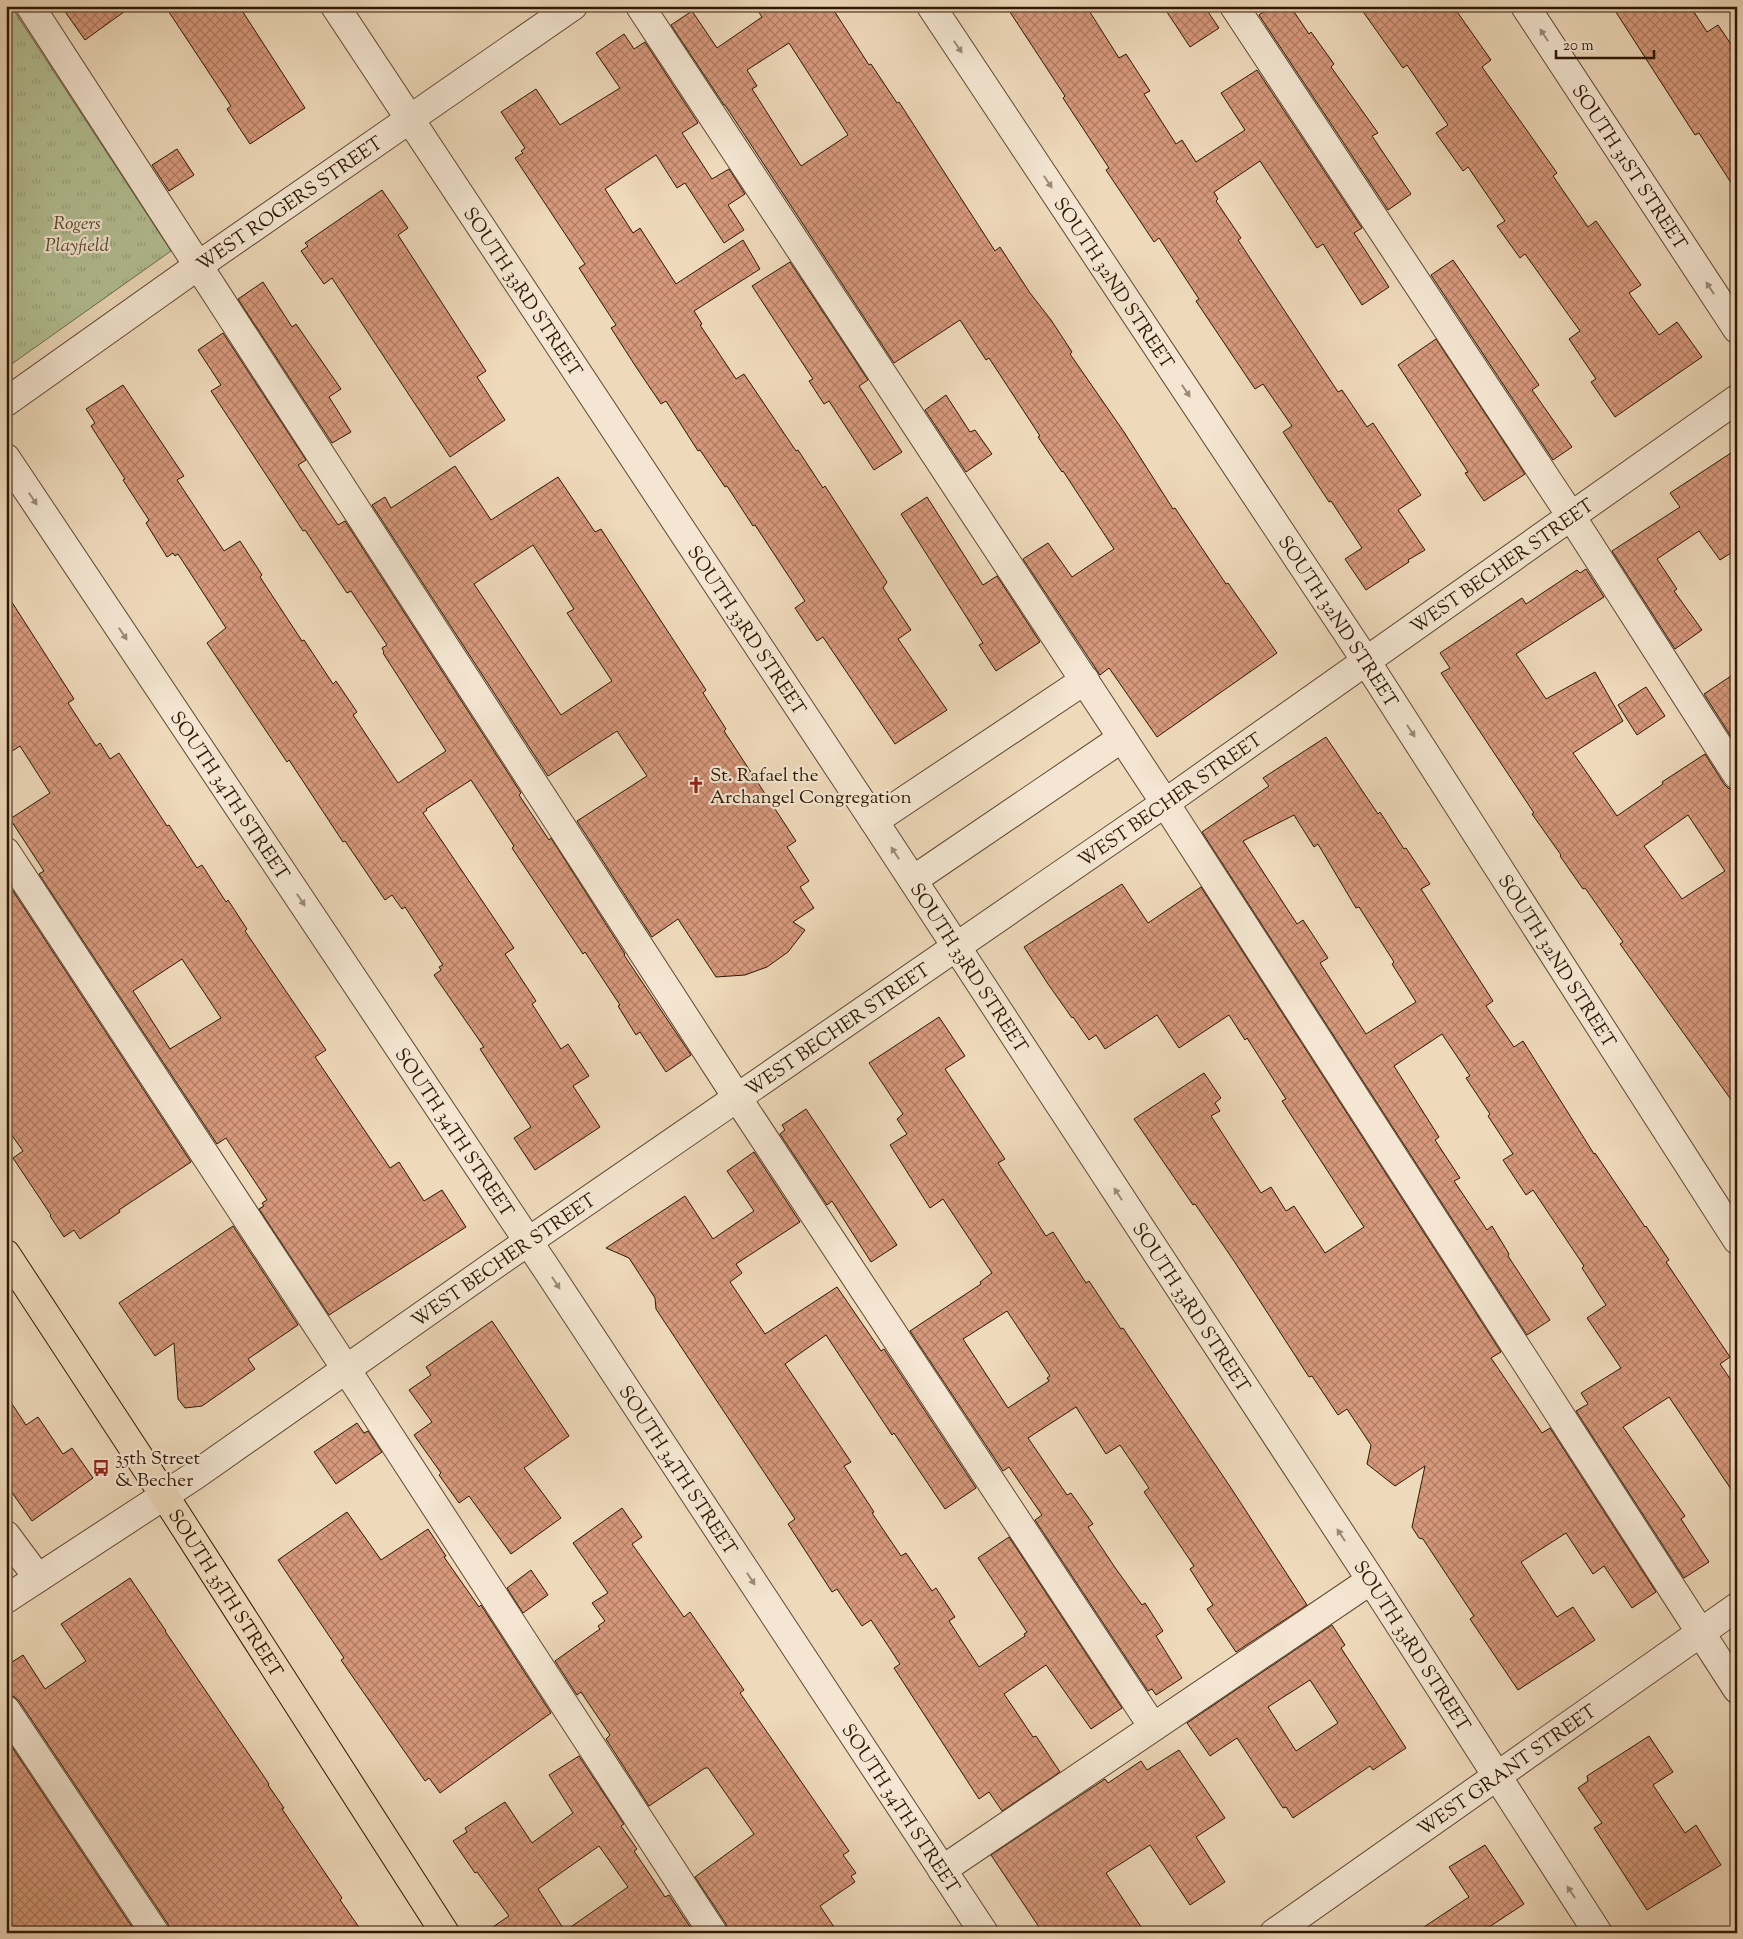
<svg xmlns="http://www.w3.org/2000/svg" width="1743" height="1939" viewBox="0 0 1743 1939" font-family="'Sorts Mill Goudy',serif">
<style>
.grass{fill:url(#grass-tufts);stroke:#716c4c}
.building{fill:url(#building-cross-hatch);stroke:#2f1703;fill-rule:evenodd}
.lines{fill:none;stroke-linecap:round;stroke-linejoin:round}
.minor-casing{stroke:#5f4831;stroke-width:30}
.major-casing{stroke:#2f1703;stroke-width:30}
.minor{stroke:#f4e6d2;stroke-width:28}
.major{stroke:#eed9ba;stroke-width:28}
.oneway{fill:#9b8975}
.labels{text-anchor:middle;stroke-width:4.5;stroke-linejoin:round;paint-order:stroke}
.street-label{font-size:19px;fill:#2f1703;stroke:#f4e6d2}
.park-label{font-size:19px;font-style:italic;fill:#574a2e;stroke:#f4e6d2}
.poi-label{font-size:19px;fill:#2f1703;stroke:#f4e6d2;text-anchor:start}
</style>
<defs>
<pattern id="grass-tufts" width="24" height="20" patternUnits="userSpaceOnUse" patternTransform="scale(1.25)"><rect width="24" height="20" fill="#b3c094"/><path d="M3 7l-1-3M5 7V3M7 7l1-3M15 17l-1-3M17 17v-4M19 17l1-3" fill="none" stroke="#9aa47e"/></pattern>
<pattern id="building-cross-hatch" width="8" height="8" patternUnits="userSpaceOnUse" patternTransform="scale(1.25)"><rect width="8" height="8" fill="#d7997c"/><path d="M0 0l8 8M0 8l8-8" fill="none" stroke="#af7c63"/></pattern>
</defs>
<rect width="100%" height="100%" fill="#eed9ba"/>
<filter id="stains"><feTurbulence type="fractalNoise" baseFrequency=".004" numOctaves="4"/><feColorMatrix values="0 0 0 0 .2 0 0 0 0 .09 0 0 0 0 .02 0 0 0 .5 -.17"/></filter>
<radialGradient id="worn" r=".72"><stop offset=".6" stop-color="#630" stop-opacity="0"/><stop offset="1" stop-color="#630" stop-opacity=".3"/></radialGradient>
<path class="grass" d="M6,6H11L171,251L6,368Z"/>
<path class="building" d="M61,6H132L85,40Z
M165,6H239L305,108L250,144L227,109L231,106Z
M755,6H831L869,65L871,64L897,103L899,102L995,251L1000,247L1030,293L1051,320L1072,352L1070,354L1124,432L1173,509L1175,508L1226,584L1228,583L1277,653L1157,737L1109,668L1100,675L1023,559L1048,543L1072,577L1114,549L1063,471L1062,472L1038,437L1040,436L989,358L986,360L960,320L894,363L725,105H724L671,25L692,11L717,48L762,17ZM789,43L848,135L801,166L752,89L757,86L747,70Z
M1006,6H1086L1119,58L1126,54L1150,91L1144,94L1176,144L1182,140L1196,162L1245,130L1221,93L1257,70L1362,228L1354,233L1389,287L1362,305L1323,244L1317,248L1260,161L1214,192L1218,199L1216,201L1241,238L1238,240L1338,392L1342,390L1367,427L1373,423L1421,495L1398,510L1425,550L1408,560L1409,562L1366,590L1345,559L1362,548L1331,501L1329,502L1283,432L1292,426L1263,384L1255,389L1196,301L1199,299L1159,238L1154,242L1106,170L1109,168L1063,98L1065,96Z
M1163,6H1204L1219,28L1190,47Z
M1273,6H1290L1309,34L1311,32L1334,64L1331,67L1378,133L1372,136L1411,194L1388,210L1259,15Z
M1359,6H1453L1491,60L1482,67L1557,173L1553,176L1588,227L1596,221L1641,285L1629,293L1659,335L1677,322L1702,357L1615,417L1591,382L1596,379L1569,339L1580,331L1525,254L1520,258L1497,226L1505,221L1468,167L1463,171L1436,133L1448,125L1407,65L1403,68Z
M1612,6H1690L1707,32L1718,25L1737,53V192L1699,133L1695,135Z
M624,34L634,49L645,42L698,123L682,133L712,179L729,169L745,194L728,205L744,230L724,243L685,183L677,188L656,155L605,189L633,233L640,228L676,284L743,240L760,269L694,311L702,324L700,325L736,379L744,374L796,451L798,450L823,488L825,486L887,582L883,588L911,630L898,639L947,710L895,744L823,637L817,641L795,608L805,601L755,525L753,526L727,486L725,487L700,450L698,451L666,401L661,404L636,367L611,328L616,325L579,268L585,264L515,158L523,153L521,151L525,148L501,112L536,89L560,125L620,88L596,53Z
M177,149L194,175L169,191L152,165Z
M382,190L408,228L398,235L486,371L477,377L505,420L450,457L332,278L324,284L301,251L308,246L305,243Z
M1453,260L1539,385L1532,390L1572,447L1553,460L1431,275Z
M790,262L868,380L859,386L902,452L874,470L829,401L824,404L809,381L813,379L752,286Z
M263,282L292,327L296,324L341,389L329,397L351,432L332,443L238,299Z
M223,333L306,460L298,465L338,525L345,521L521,793L519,795L549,840L551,838L625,954L624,955L691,1055L666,1072L640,1032L636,1035L618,1006L620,1005L585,952L583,954L512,848L514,846L471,780L426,809L427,810L423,813L514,948L505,954L536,1001L532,1004L561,1049L568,1044L589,1076L573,1086L600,1127L535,1170L514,1138L531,1127L480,1049L484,1047L434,975L441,970L439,967L443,965L405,907L402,909L392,895L385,900L345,841L343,842L289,760L287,762L207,643L226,628L178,554L175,556L173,553L167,557L146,523L149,520L123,480L125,479L91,426L95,423L86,409L123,385L184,476L177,480L224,551L240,541L262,575L260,577L302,641L304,640L333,684L336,681L357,712L353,715L398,783L446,751L383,653L384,652L382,648L387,645L351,591L347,593L305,530L303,531L211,391L221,385L198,350Z
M1436,339L1525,474L1484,501L1465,473L1468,472L1398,365Z
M946,395L970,432L975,430L992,454L966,472L925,410Z
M1737,449V549L1720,560L1699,531L1657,559L1677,589L1674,591L1702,630L1675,649L1612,551L1680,507L1670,493Z
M455,466L491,520L558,477L595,532L601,529L706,690L703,693L726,729L724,731L796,841L787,847L809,881L800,887L814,908L793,922L805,930L788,952L767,967L745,975L716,977L678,919L652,937L577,821L647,776L617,731L548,776L372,505L385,497L391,508ZM533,545L574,609L567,613L612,681L561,715L474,584Z
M927,497L983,585L997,576L1040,642L996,671L979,645L983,643L901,514Z
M1586,569L1604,597L1516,654L1546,699L1595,672L1623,721L1573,753L1617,816L1663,784L1662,782L1705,754L1724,784L1729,789L1737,790V1108L1620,944L1623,942L1585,888L1583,889L1560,856L1561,855L1532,814L1534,813L1441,673L1450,668L1440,653L1522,598L1526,604L1577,570L1580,573ZM1688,815L1725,871L1682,899L1644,846Z
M6,593L74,699L68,703L96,746L100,743L110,759L119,753L167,826L169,825L197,868L202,865L226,902L228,900L247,929L245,931L326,1050L315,1057L390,1168L399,1162L424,1201L442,1190L466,1227L329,1315L259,1209L264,1206L262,1203L267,1200L226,1138L217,1144L39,874L44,871L10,819L50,793L20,746L6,755ZM182,959L221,1018L170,1049L133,991Z
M1737,672V746L1704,694Z
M1646,687L1665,716L1637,735L1618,705Z
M1326,737L1378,814L1380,812L1404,849L1406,848L1430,884L1421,889L1493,1001L1486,1006L1514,1047L1523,1041L1594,1154L1595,1153L1645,1227L1646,1226L1669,1260L1666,1262L1730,1357L1720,1364L1737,1389V1498L1669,1397L1623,1427L1685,1516L1681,1519L1709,1562L1684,1578L1576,1411L1588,1404L1581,1393L1621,1368L1587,1318L1606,1305L1582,1268L1584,1266L1533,1190L1526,1195L1503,1160L1513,1154L1488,1116L1490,1114L1466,1078L1470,1076L1442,1034L1394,1066L1439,1137L1435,1140L1460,1178L1454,1181L1487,1230L1492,1226L1509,1254L1508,1256L1550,1320L1527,1335L1202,832L1269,786L1263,778ZM1294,815L1314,847L1318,844L1356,908L1359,907L1394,962L1392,964L1416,1002L1366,1034L1320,963L1328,958L1303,920L1297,924L1243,841Z
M1122,884L1148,923L1201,887L1501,1352L1491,1358L1542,1433L1550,1428L1656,1592L1632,1608L1604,1566L1593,1574L1566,1533L1521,1562L1557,1617L1573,1607L1595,1640L1518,1690L1470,1619L1474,1616L1423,1539L1419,1538L1412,1527L1425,1466L1395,1486L1367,1464L1371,1445L1347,1409L1338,1415L1312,1376L1309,1377L1234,1261L1195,1204L1193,1205L1134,1119L1204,1073L1221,1098L1215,1103L1220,1111L1211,1116L1261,1193L1271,1187L1286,1211L1294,1206L1325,1253L1364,1227L1282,1101L1286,1099L1247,1038L1245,1040L1229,1015L1179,1048L1157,1015L1105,1049L1096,1035L1089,1040L1073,1017L1072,1018L1048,984L1024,947Z
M13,891L191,1162L119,1210L120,1212L80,1239L74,1230L64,1237L50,1216L51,1215L13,1158L23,1151L6,1127V895Z
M939,1017L965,1056L945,1069L1005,1159L998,1163L1046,1236L1053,1232L1086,1283L1089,1281L1121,1329L1123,1328L1231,1488L1307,1605L1236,1652L1207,1609L1213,1605L1190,1569L1194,1566L1144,1492L1149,1488L1120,1445L1106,1454L1076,1407L1028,1438L1067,1495L1071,1493L1093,1524L1088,1527L1116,1569L1142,1605L1145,1603L1163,1631L1156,1636L1182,1678L1156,1695L1152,1689L1148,1691L1035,1520L1042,1515L1009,1467L1003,1471L910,1331L981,1284L980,1282L992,1273L943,1199L930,1208L890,1145L907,1134L897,1119L903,1114L869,1063ZM1007,1311L1050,1376L1047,1378L1049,1381L1008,1408L963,1339Z
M806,1109L897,1245L871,1262L832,1201L827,1205L780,1134L785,1130L782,1125Z
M754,1152L800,1222L736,1264L742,1273L730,1282L765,1334L837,1287L881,1351L884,1349L976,1488L945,1509L894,1433L892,1435L826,1335L785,1364L851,1462L844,1466L874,1512L872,1513L901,1556L906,1553L932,1591L936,1588L955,1617L949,1621L979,1667L1025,1636L1024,1634L1027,1632L978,1558L1009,1537L1122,1708L1091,1729L1046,1665L1004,1694L1033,1737L1036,1736L1060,1772L1002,1811L989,1792L979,1799L894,1668L900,1664L871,1620L862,1626L837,1589L832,1592L788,1524L795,1519L656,1309L655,1298L629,1258L606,1248L685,1196L713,1239L754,1211L727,1171Z
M233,1226L298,1325L248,1359L255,1369L202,1406L185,1408L178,1399L174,1343L155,1356L119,1303Z
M492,1321L569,1436L524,1468L561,1518L511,1554L469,1496L459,1503L439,1475L441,1473L414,1435L432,1422L409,1390L431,1375L426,1367Z
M6,1395L26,1425L38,1417L63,1454L72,1448L93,1478L32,1521L6,1484Z
M357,1423L364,1433L368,1431L382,1452L336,1484L314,1452Z
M622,1508L642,1537L632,1544L684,1617L690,1612L744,1690L740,1693L849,1851L843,1855L856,1873L851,1876L855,1882L820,1906L838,1933H729L726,1924L695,1877L754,1834L708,1768H705L649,1806L606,1739L610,1735L581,1692L577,1695L555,1661L600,1629L598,1626L605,1621L592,1603L608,1593L573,1543Z
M347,1512L381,1560L428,1529L446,1556L444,1557L479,1607L481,1605L551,1713L440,1793L429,1778L425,1781L341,1660L344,1658L278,1560Z
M531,1570L548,1595L523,1613L507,1588Z
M130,1578L166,1631H165L269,1784L268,1785L284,1808L282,1809L342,1898L340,1900L363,1933H170L168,1924L19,1701L13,1696L6,1695V1666L23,1655L45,1689L86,1661L61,1624Z
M1332,1625L1345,1645L1341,1648L1406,1748L1373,1770L1370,1766L1293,1818L1286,1807L1283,1808L1237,1738L1210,1756L1187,1723ZM1310,1680L1338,1723L1296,1751L1268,1707Z
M1649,1736L1673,1772L1653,1785L1685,1833L1696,1825L1721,1865L1647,1910L1594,1828L1602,1823L1578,1788L1588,1781L1587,1776Z
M6,1738L136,1933H6Z
M1179,1750L1225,1818L1196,1837L1225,1882L1190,1905L1150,1845L1106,1873L1145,1933H1043L991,1855L1105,1779L1108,1783L1141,1761L1147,1770Z
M579,1756L624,1824L621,1826L637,1849L634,1851L665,1897L669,1895L694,1933H484L509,1916L477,1872L475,1873L453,1841L467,1832L465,1828L505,1802L532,1843L573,1813L549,1775ZM599,1846L628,1887L565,1931L538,1889Z
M1485,1845L1524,1904L1480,1933H1415L1469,1897L1449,1867Z"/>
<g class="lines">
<g class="minor-casing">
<g id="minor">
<path d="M30,6L738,1099L1153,1727"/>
<path id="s1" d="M335,6L874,821L1371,1580L1598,1933"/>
<path d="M640,6L1165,803L1737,1689"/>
<path id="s2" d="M931,6L1366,661L1737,1240"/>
<path d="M1234,6L1571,516L1737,775"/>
<path id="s3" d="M1525,6L1737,329"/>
<path id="s4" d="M6,402L199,265L573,6"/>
<path id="s5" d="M6,458L546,1268L984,1933"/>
<path d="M874,821L1085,680"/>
<path d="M6,852L346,1369L713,1933"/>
<path d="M913,880L1122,738"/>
<path d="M6,1535L38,1578"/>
<path id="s6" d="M6,1599L194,1476L497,1263L1165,803L1737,399"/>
<path d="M6,1710L155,1933"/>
<path d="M942,1870L1371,1580"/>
<path id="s7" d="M1274,1933L1737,1607"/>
</g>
</g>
<g class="major-casing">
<g id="major">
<path id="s8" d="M6,1254L164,1495L445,1933"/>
</g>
</g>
<use href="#minor" class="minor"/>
<use href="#major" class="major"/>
</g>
<defs><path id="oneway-solid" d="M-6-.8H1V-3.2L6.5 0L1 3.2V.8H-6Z" transform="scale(1.25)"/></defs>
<g class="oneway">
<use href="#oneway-solid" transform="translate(1544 35) rotate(-123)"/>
<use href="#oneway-solid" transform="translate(958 47) rotate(56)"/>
<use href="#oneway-solid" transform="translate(1048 182) rotate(56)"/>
<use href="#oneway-solid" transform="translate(1710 288) rotate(-123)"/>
<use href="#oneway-solid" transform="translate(1186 391) rotate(56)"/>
<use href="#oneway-solid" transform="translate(33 499) rotate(56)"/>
<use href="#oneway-solid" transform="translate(123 634) rotate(56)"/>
<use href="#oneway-solid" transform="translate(1411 731) rotate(57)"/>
<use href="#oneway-solid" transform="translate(895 853) rotate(-123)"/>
<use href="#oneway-solid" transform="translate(301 900) rotate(56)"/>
<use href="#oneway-solid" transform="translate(1118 1194) rotate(-123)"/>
<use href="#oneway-solid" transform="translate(556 1283) rotate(57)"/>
<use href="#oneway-solid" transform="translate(1341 1535) rotate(-123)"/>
<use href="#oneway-solid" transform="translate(751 1579) rotate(57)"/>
<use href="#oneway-solid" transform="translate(1571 1892) rotate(-123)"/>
</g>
<defs>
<g id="church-bare" transform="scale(1.35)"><path d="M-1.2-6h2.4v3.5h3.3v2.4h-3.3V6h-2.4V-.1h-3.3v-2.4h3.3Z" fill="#8f2418" stroke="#f4e6d2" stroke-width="2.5" paint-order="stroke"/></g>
<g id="bus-bare" transform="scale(1.35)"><path d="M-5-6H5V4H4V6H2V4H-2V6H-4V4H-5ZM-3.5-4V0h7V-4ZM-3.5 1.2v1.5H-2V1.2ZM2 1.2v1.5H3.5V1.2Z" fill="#8f2418" stroke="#f4e6d2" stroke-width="2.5" paint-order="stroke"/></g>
</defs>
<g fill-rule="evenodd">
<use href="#church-bare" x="696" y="785"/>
<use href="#bus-bare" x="101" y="1468"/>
</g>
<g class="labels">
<g class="street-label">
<text dy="7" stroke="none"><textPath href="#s3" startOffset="192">SOUTH 31ST STREET</textPath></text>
<text dy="7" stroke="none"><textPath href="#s4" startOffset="346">WEST ROGERS STREET</textPath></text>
<text dy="7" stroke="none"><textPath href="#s2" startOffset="332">SOUTH 32ND STREET</textPath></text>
<text dy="7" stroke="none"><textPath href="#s1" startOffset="342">SOUTH 33RD STREET</textPath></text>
<text dy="7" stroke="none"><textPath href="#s6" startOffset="1818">WEST BECHER STREET</textPath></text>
<text dy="7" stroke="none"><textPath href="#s2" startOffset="738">SOUTH 32ND STREET</textPath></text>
<text dy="7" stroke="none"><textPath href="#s1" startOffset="748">SOUTH 33RD STREET</textPath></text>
<text dy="7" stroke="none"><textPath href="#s5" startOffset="405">SOUTH 34TH STREET</textPath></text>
<text dy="7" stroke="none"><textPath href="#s6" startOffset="1412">WEST BECHER STREET</textPath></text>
<text dy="7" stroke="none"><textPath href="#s2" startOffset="1142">SOUTH 32ND STREET</textPath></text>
<text dy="7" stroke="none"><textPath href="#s1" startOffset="1152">SOUTH 33RD STREET</textPath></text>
<text dy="7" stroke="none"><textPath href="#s6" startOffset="1008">WEST BECHER STREET</textPath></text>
<text dy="7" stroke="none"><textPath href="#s5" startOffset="810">SOUTH 34TH STREET</textPath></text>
<text dy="7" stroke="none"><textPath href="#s6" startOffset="602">WEST BECHER STREET</textPath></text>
<text dy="7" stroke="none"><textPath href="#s1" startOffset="1558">SOUTH 33RD STREET</textPath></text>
<text dy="7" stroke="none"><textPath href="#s5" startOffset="1215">SOUTH 34TH STREET</textPath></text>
<text dy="7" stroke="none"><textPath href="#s8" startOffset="404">SOUTH 35TH STREET</textPath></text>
<text dy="7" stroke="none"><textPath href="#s1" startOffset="1962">SOUTH 33RD STREET</textPath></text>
<text dy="7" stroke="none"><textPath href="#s7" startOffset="284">WEST GRANT STREET</textPath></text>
<text dy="7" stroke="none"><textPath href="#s5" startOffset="1620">SOUTH 34TH STREET</textPath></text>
</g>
<g class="park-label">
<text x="77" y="229">Rogers<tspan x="77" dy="22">Playfield</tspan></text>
</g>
<g class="poi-label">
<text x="710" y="781">St. Rafael the<tspan x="710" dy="22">Archangel Congregation</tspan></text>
<text x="115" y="1464">35th Street<tspan x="115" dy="22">&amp; Becher</tspan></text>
</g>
</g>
<rect width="1743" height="1939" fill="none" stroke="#eed9ba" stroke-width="25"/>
<rect x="8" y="8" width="1728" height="1924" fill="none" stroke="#2f1703" stroke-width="2.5"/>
<rect x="12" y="12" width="1718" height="1914" fill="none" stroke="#2f1703"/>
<path d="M1556 50v8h98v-8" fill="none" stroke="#2f1703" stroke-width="2.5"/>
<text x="1563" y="50" font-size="15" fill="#2f1703" stroke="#f4e6d2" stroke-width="4" paint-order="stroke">20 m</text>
<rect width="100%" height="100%" filter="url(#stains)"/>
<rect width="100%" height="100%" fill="url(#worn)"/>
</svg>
